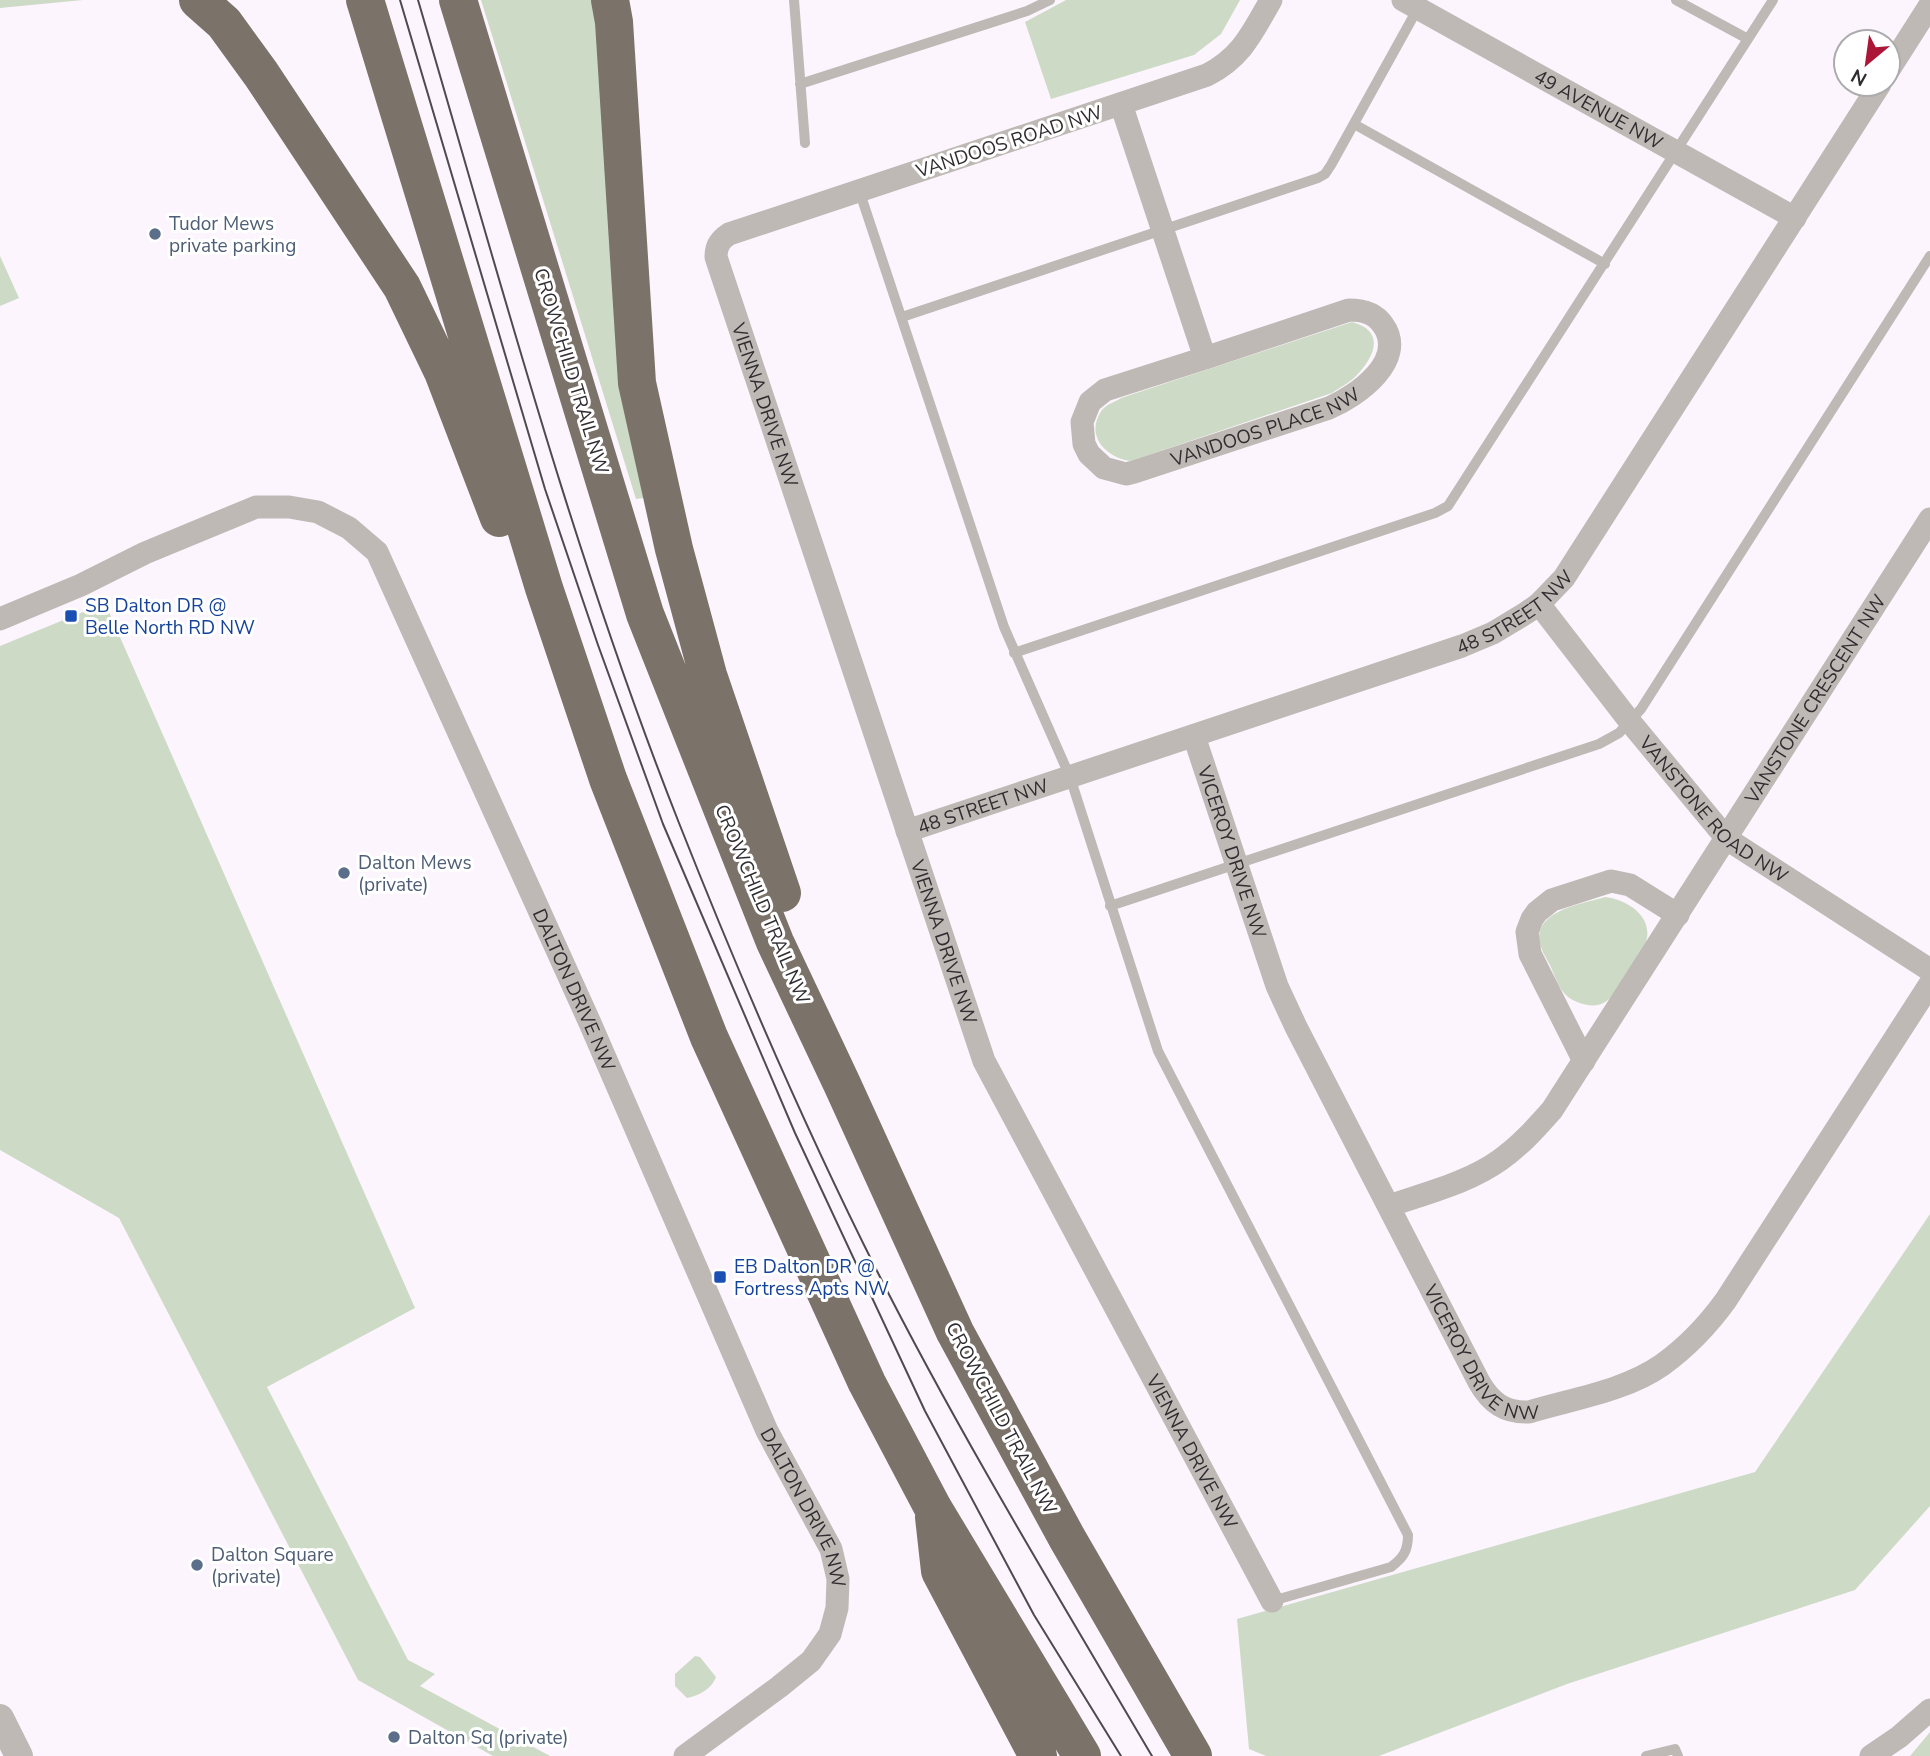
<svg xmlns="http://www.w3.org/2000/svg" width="1930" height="1756" viewBox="0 0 1930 1756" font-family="'Nunito Sans',sans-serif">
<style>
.green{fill:#cddbc6}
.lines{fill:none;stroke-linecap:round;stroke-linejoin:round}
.service{stroke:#beb9b5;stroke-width:10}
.minor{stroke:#beb9b5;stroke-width:23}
.tertiary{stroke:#beb9b5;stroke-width:28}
.motorway{stroke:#7b7269;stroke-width:38}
.tram{stroke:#4e4a4f;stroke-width:2}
.service-dot{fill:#5c6f8a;stroke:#fff;stroke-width:2.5}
.transit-dot{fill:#1a4fb4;stroke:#fff;stroke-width:2.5}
.labels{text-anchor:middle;stroke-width:6;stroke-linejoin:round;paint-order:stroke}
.street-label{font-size:19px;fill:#302d31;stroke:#fff}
.service-label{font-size:19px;fill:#4e5e75;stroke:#fff;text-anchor:start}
.transit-label{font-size:19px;fill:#164399;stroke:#fff;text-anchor:start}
</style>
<rect width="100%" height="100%" fill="#fcf5fe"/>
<path class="green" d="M0,0H83L0,8Z
M481,0H594L644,498L636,499Z
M1066,0H1240L1221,34L1194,55L1051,99L1025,22Z
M0,256L19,298L0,306Z
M1352,322C1386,331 1375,357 1355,377C1349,383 1339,388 1332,393L1131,461C1106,458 1084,435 1102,410C1107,404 1115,402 1121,398Z
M105,603L415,1308L267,1387L408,1660L435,1674L420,1686L550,1756H493L358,1680L119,1218L0,1150V646Z
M1605,897C1626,899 1654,916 1646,942C1643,953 1632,965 1626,974C1620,985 1612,1002 1598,1005C1588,1007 1571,1002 1564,993C1558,986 1554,974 1550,965C1546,958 1540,948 1539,940C1538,909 1583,904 1605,897Z
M1930,1214V1506L1855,1590L1567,1684L1379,1756H1266L1249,1749L1237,1619L1755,1472Z
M695,1656L700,1657L716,1677C712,1689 698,1696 687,1698L675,1686V1674Z
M1930,1732V1756H1910Z"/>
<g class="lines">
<path class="service" d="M794,0L805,143
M1676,0L1748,39
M800,84L1027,11L1050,0
M1354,124L1605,264
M859,190L1004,627L1070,777L1158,1051L1408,1535C1408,1551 1403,1558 1391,1567L1272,1601
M902,317L1318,178L1325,174L1331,165L1418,8
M1014,653L1435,513L1448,506L1773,0
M1110,906L1599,744L1619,733L1641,709L1930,256
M1646,1756L1675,1749L1678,1756"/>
<g class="minor">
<path id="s1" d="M1271,0C1252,33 1242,57 1207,75L729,234C720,240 716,246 716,257L984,1061L1272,1601"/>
<path id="s2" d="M1403,0L1795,218"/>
<path d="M1888,71L1930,5"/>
<path id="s3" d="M1121,104L1205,358L1105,390L1090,402L1082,422L1084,444L1089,454L1104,468L1126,474L1134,472L1329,408C1357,396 1408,360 1383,325C1375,313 1363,310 1349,310L1205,358"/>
<path id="s4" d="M1539,604L1631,723L1727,839L1930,970"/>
<path id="s5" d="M0,619L81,585L145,553L256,507H289L318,512L349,528L377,552L590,1023L767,1431L831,1549L838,1579L837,1608L830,1634L811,1661L779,1687L685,1756"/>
<path id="s6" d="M1194,736L1277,986L1296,1027L1479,1382C1491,1403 1505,1413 1529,1412C1572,1399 1625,1391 1662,1365C1687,1347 1708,1325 1726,1300L1930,984"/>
<path id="s7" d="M907,831L1462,646L1493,633L1526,613L1539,604L1564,578L1880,84"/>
<path d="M1584,1061L1530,954L1527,932L1532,919L1537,912L1552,900L1611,881L1630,885L1678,915"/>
<path id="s8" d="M1389,1206C1426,1193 1468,1183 1500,1160C1520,1146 1536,1128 1552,1110L1930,519"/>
<path d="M1871,1756L1899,1737L1930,1710"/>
</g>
<path class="tertiary" d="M0,1718L19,1756"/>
<path class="motorway" d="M198,0L224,23L261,74L402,287L443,372L499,518
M365,0L544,588L608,779L709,1037L867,1383L933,1508L1082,1756
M458,0L645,614L775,942L842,1084L955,1332L1067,1538L1193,1756
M610,0L614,22L637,383L674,549L708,675L782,893
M934,1517L940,1571L1038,1756"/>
<path class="tram" d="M400,0L545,489L598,645L663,824L795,1133L925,1411L1034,1615L1121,1756
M418,0C499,276 573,555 679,823C739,975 804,1126 877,1271C961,1437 1058,1596 1152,1756"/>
</g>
<g class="service-dot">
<circle cx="155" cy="234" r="7"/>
<circle cx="344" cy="873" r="7"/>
<circle cx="197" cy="1565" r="7"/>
<circle cx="394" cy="1737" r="7"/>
</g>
<g class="transit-dot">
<rect x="64" y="609" width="14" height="14" rx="3.5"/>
<rect x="713" y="1270" width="14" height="14" rx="3.5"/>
</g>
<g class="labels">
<g class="street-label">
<text dy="7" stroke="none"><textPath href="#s2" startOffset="224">49 AVENUE NW</textPath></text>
<text transform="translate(1009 141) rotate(-18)" y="7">VANDOOS ROAD NW</text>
<text transform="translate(572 371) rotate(73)" y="7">CROWCHILD TRAIL NW</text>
<text dy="7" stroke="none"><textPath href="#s1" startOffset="788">VIENNA DRIVE NW</textPath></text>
<text dy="7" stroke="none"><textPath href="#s3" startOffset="637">VANDOOS PLACE NW</textPath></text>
<text dy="7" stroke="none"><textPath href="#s7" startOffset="648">48 STREET NW</textPath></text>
<text dy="7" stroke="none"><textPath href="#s8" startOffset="681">VANSTONE CRESCENT NW</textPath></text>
<text dy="7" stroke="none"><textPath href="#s7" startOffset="80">48 STREET NW</textPath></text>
<text dy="7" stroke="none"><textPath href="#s4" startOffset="271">VANSTONE ROAD NW</textPath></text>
<text dy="7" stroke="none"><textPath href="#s6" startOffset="122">VICEROY DRIVE NW</textPath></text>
<text transform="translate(763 904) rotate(67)" y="7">CROWCHILD TRAIL NW</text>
<text dy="7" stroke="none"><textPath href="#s1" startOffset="1354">VIENNA DRIVE NW</textPath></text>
<text dy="7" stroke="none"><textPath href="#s5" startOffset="894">DALTON DRIVE NW</textPath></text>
<text dy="7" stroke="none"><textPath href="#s6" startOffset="690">VICEROY DRIVE NW</textPath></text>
<text transform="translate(1002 1418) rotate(62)" y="7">CROWCHILD TRAIL NW</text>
<text dy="7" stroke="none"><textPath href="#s1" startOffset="1922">VIENNA DRIVE NW</textPath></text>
<text dy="7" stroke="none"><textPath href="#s5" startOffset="1461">DALTON DRIVE NW</textPath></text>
</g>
<g class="service-label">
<text x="169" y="230">Tudor Mews<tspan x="169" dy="22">private parking</tspan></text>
<text x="358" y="869">Dalton Mews<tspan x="358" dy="22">(private)</tspan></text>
<text x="211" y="1561">Dalton Square<tspan x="211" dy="22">(private)</tspan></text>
<text x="408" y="1744">Dalton Sq (private)</text>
</g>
<g class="transit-label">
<text x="85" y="612">SB Dalton DR @<tspan x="85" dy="22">Belle North RD NW</tspan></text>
<text x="734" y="1273">EB Dalton DR @<tspan x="734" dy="22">Fortress Apts NW</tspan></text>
</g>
</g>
<g transform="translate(1867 63) rotate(209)"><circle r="33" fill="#ffffff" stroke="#acabad" stroke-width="2"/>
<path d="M0-5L12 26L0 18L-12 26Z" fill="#ac1637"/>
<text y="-10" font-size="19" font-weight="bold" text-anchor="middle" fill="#302d31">N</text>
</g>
</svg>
